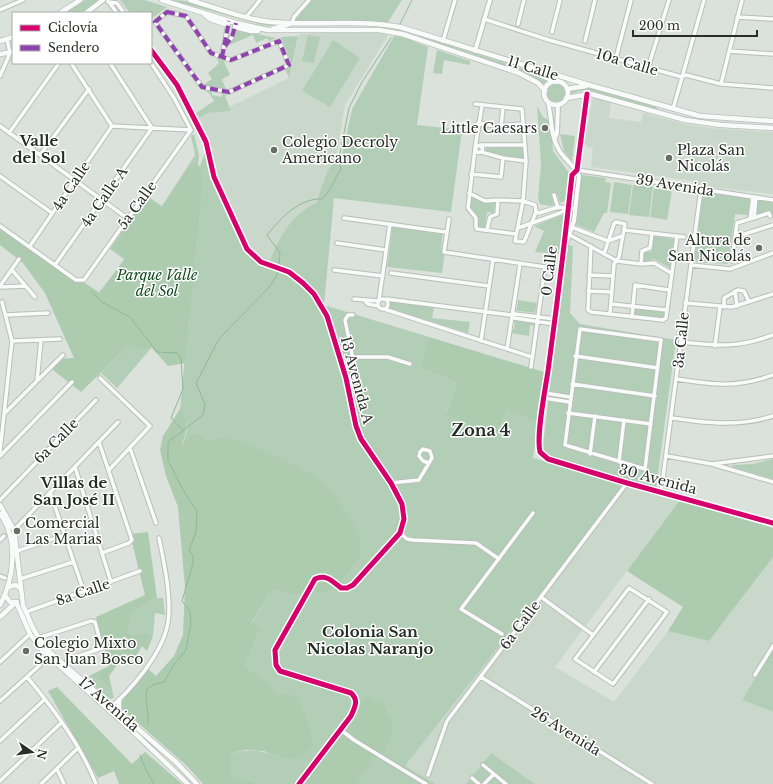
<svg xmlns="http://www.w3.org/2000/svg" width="773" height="784" viewBox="0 0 773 784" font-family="'Libre Baskerville',serif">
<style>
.built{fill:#cad8cb}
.green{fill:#b3ceb6}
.forest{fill:#accbaf}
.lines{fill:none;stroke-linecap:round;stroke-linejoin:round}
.stream{stroke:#91b796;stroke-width:1}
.minor-casing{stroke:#b8beb8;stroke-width:5.5}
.tertiary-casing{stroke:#b8beb8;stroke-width:6}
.secondary-casing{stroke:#b8beb8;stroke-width:6}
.minor{stroke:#f9fbfa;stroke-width:3.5}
.tertiary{stroke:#f9fbfa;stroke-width:4}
.secondary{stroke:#f9fbfa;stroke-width:4.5}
.quiet{stroke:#8e44ad;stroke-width:4;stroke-dasharray:8 4;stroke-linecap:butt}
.cycleway-casing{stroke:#fff;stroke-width:8}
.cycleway{stroke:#d6006c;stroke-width:5}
.poi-dot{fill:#676d67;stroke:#fff;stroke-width:1.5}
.labels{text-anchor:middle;stroke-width:3;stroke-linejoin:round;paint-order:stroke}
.street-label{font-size:14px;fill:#292e29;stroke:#fff}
.poi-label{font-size:14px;fill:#292e29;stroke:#fff;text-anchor:start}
.park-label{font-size:14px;font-style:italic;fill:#134b1f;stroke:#fff}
.neighbourhood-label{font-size:15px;font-weight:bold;fill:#212c22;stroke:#fff}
.quarter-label{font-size:16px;font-weight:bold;fill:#212c22;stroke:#fff}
</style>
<rect width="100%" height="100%" fill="#dae2db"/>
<path class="built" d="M378,31L388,35L345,105L336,159L323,181L317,202L307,208L278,241L270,261L263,259L256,255L249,247L217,175L210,140L199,118L208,113L231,111L229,107L289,78L299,34Z
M593,97L611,102L609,118L641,122L643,113L689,125L719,129L773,132V194L694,185V181L591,167L593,148L584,145Z
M626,484L680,500L555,667L614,702L668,631L709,641L773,557V649L742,700L773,712V784H535L491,753L466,784H436L405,766Z"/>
<path class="green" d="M85,0H99L82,13H65Z
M120,0H144L167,7L151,19V13H130Z
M170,0C206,0 243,20 281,23L271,26L262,25Z
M310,0H402L388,22L319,23L292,20Z
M233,29L276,38L269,41L267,38L256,43L253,35L227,46Z
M408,32L521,68L548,81L543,84C501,60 453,50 408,32Z
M308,35L320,37L314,63L302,61Z
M298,36L289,78L285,69L290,66L291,62L281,37Z
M394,36L404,37L428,47L417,125L462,130L451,212L334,198L324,305L429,337L419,367L456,383L446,413L495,436L507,410L538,423L533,458L626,484L405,766L436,784H262L229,777L231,753C251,749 262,750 281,758L284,696L274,694L266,680L244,665L262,627L252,623L272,589L285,593L310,591L325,593L336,588L359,559L214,440L208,441L201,435L182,447C187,430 191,424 180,409L190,307H126L99,292L125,260L110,249L147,196L162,206L195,155L191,136L194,134L199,155L196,187L203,176L200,166L210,140L217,175L249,247L256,255L270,260C281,234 291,216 317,202C322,186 327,164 342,155L352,109Z
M333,40L360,58L330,107L302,91Z
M437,50L470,61V65L444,60L442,74L433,73Z
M216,57L223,59L230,75L222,79L226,90L203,85L212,79L208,73L219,63Z
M547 93a9 9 0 1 1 18 0a9 9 0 1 1-18 0Z
M585,87L593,88L657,107L656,110L592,91L585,90L570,94V91Z
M209,90L212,91V95L222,97L223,93L227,94L225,96L231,111L208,113L199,118L196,113L214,101L209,93L206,92Z
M537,106L543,117L550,121L553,151L569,173L567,200L560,203L557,194L552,193L554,205L550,206L540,204L538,199L541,164Z
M560,134L575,136L572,161L564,151Z
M523,147V158L503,157L485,151L487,148Z
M582,175L606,178L605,182L611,183L607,213H604L594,232L576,225Z
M614,182L632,185L628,214L610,212Z
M633,185L653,187L649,217L629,215Z
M654,188L672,190L667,220L650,217Z
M703,192L750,198L748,215L735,214L728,264L694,262Z
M469,195C479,201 484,206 495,201L494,213L487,212L485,228L477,227L478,216L468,206Z
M757,200L773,202V214L768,212L757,215L755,214Z
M562,215L564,216L560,254L535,252L544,231L534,226Z
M393,224L443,229L441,250L445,251L442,273L387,267Z
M654,236L674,239L670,268L654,259L643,263L644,251L651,252Z
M567,245L573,246L570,313L580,324L676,340L656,488L542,454Z
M518,300L537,303L535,313L513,310L517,309Z
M389,302L434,307L432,318L470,322L468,333L387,308Z
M633,308L665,311L663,320L632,315Z
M512,320L534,323V326L530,325L529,336L510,333V330H514L515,322H511Z
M127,347H152L117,388L101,373Z
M773,459V479L732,467V465L753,464Z
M157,598H163L165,615L155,613L153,636L145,633L131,635L129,632C127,612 140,606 157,598Z
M773,649V712L742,700Z
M91,675L112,689L114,698L109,699L85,678Z
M491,753L535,784H466Z"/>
<path class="forest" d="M194,164L200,166L203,176L185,363L168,366L152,348L127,347L81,392L53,370L58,359L74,358L45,293L23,263L0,245V227L100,293L125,258L111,248L148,196L161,208L188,169Z
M429,337L544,372L538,423L507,410L495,436L446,414L456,383L419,367Z
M180,409C191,424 186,429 182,446L193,434L201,435L208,441L224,438L241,442L287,461L316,477L332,491L354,525L361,543L359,559L336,588L325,593L310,591L300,595L285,593L272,589L252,622L262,627L244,665L266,680L275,694L294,695C305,711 311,727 313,746L301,758H281L264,751L245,750L231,753L230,777L262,784H203L188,767L120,707L123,700L147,668L156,676L174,656L183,635L185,587L178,507L166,476L160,450L163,436Z
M680,500L773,528V557L709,641L668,631L683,607L627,571Z
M148,532L157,598C140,606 127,612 129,632L131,635L145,633L153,636L147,651L142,646L134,659L125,654L109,676L112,689L91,675L109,666L96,617L145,595L130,534Z
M57,687L132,764L145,752L182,784H119L114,771L98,778L48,691Z
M366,696L385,705L387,714L394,728L383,756L376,751L357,784H304L359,708Z"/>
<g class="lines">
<path class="stream" d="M400,24L412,0
M279,266L280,253L267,235C281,218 299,198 322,199C331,191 334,179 341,169L339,158L349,108L362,82L391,38
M91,291L102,302L130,317L157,352L177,353L181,359L183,389L171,418L183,430
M148,723C149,711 144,700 147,689L155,684L164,682L173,666L186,650L191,623L190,611L182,601L193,563V556L189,550L196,532L197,511L186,495L168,461V442L203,415L205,404L196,383L219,339L271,285L277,275L278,270
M140,755L145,768L154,784"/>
<g class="minor-casing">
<path id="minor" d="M108,1L117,13
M108,2L117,3L124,13
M0,10L23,0
M167,12L186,16L211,53L231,60L279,41L289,65L229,92L202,87L155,22Z
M247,16L260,0
M737,17L773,19
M484,19L549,40L682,77L686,75L721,84L773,88
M292,23L294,17L309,0
M518,24L524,0
M552,32L560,0
M443,41L455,0
M585,41L595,0
M226,45L232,37L235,26
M151,50L177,85L206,142L214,177L247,249L261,262L289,272L303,283L314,294L327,316L346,378L356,426L361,439L391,483L402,504L404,519L400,533L353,585L347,588H341C332,581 326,574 315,579L275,650L276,665L280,671L351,693C359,700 355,707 351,716L299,784
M729,51L773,54
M222,57L228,24
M616,58L631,0
M71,63L112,126
M151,63L174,98L191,130
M648,68L669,0
M0,76L10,53L7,39
M721,84L742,0
M587,94L577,170L773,200
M475,104L522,109L526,161L523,201L515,241L524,242L536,212
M673,109L704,0
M478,123L495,126L524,124
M0,126L127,218
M112,126L191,130
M501,126L503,108
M9,133L59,63
M480,145H525
M475.5 149a3.5 3.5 0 1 1 7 0a3.5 3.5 0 1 1-7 0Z
M475,148L482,106
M475,149L468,208L476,218V227L477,229L516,234
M481,152L503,158L526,161
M40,155L89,89
M471,174L501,177L503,158
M0,176L52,213
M469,193L485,201L498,200L523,201L535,205L536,212L539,213L558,207L575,209
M554,195L558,208
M344,218L446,232
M754,218L756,197
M449,219L444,252L545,267L531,367
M750,219L753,197
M566,225L608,241L622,236
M0,226L76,280H84L191,130
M518,228L560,213L567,209
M487,230L490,217L497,214L498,200
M624,230L684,237
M568,234L617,261L641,264L654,263L671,273
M735,237L773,225
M337,243L386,250
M30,246L112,126
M591,246L588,310L591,312L663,320L666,318L667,310L677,236
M604,254L614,224L616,222L625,224L619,257L614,264L610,314
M732,261L737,223L769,213L770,216
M641,264L642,251L650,248L652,233
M55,265L152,128L110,63
M691,265L730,269L773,253
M12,270L35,297
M334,270L383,276
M391,273L489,286
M589,275L613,276
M0,286L19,259
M0,287L26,286
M588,291L612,292
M735,291L737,306
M378 304a5 5 0 1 1 10 0a5 5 0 1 1-10 0Z
M354,299L378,301
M386,299L511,315L515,314L555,319
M379,300L390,224
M365,301L368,304L378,306
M685,303L732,307L773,294
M611,304L667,310
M724,307V298L738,290L744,291L749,302
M384,309L532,357
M6,315L48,313
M511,315L514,318L554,324
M632,317L635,285L669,290
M580,329L661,340L645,469L565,445Z
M12,341L60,339
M481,341L493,260
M681,342C718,346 738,348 773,335
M715,346L720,307
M507,349L520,264
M575,356L658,368
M353,357H388L410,364
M100,378L150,426L109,470
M677,379C714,385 737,388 773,375
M347,380L354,377L356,374L345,320L348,315H353
M37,381L41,340
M572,384L655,396
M545,393L570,397
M544,398L569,402
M568,413L651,424
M4,414L63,355
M672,418C706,423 739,427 773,416
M99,442L132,540L129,543L102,553
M130,448L156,523
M0,451L12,341L2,302
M590,454L595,416
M0,456L72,382
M667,456L712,464L773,456
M619,462L624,420
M712,464L773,482
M75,467L111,582
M391,483L419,480L420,478L432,458L430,451L423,449L420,452L419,456L423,461L429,463
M50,492L84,592
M661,492L701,189
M0,500L96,400
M14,530L118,422
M400,533L407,539L413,540L476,543L499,559
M0,540L4,536
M17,551L65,535
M0,576L5,578
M20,579L73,562
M629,588L667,612L613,684L575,659Z
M541,597L593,635
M26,612L140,571
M502,634L461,609L533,513
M38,638L91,621L95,622L102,648L67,660
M0,662L30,634
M594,672L649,599
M755,675L773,646
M27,677C54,709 81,745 96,784
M481,677L652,784
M0,701L40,665
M111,707C132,689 161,654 167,627C173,603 164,562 159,538
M341,730L354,740L426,784
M0,741L45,699
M483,765L494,774
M57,769L64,784
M428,775L447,721L627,483
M472,778L479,784
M0,781L61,723
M41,784L78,748
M484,784L494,774L506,784"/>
</g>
<g class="tertiary-casing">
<path id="tertiary" d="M475,51L490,0
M548,102C552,117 550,135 558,148C563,159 575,165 579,176L574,221L565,246
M555,138L557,133L558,105
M577,170L572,175C565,240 557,305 548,371C545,391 536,435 540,452L548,459L627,483L773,523"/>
</g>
<g class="secondary-casing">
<path id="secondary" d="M162,0L236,23L268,30H379L402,34L519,73L538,83L545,91
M190,0C216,8 244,19 271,22C314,26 357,19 400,27L589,85L700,116L773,121
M60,13L80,0
M86,13L103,0
M204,14L210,19L228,25
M235,27L251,31H258
M273,29L292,23
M0,41L13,37
M0,54L13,52
M527,68L537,74L556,82
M544 93a12 12 0 1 1 24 0a12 12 0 1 1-24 0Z
M567,89L586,86
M566,98L591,94L685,120L721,125L773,128
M0,505L14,530L23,605L33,628L44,647L176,762L197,784
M0,514C19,539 14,579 0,605
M8,587L16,585L21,589
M5,595L10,602H17
M16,602L30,634L42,650L140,738L188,784
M0,617L15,603
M119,700V713"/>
</g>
<use href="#minor" class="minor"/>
<use href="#tertiary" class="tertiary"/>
<use href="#secondary" class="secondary"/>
<path class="quiet" d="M167,12L186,16L211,53L231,60L279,41L289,65L229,92L202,87L155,22Z
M225,46L232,37L236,23
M222,57L229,21"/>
<g class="cycleway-casing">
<path id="cycleway" d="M151,50L177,85L206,142L214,177L247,249L261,262L289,272L303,283L314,294L327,316L346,378L356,426L361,439L391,483L402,504L404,519L400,533L353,585L347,588H341C332,581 326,574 315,579L275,650L276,665L280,671L351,693C359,700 355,707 351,716L299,784
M587,94L577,170L572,175C565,240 557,305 548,371C545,391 536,435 540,452L548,459L627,483L773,523"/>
</g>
<use href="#cycleway" class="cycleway"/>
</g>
<g class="poi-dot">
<circle cx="545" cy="128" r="4"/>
<circle cx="274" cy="150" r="4"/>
<circle cx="669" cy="158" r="4"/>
<circle cx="759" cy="248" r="4"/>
<circle cx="17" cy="531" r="4"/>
<circle cx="26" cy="651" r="4"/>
</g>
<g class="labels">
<g class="street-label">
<text transform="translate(627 62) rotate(16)" y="5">10a Calle</text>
<text transform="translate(533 68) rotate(17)" y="5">11 Calle</text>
<text transform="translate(675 185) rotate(9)" y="5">39 Avenida</text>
<text transform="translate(71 186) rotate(-56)" y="5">4a Calle</text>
<text transform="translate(104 197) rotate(-55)" y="5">4a Calle A</text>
<text transform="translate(137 205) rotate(-54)" y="5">5a Calle</text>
<text transform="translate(549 271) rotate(-83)" y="5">0 Calle</text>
<text transform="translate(681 340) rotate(-84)" y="5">3a Calle</text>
<text transform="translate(357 380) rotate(75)" y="5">13 Avenida A</text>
<text transform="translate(56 441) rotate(-46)" y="5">6a Calle</text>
<text transform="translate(658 479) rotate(15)" y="5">30 Avenida</text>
<text transform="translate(83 592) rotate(-19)" y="5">8a Calle</text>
<text transform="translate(520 625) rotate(-53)" y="5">6a Calle</text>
<text transform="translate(109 704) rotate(41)" y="5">17 Avenida</text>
<text transform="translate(566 731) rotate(32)" y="5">26 Avenida</text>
</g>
<g class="poi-label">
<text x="537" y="133" text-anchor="end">Little Caesars</text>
<text x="282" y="147">Colegio Decroly<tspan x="282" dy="16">Americano</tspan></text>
<text x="677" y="155">Plaza San<tspan x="677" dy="16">Nicolás</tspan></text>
<text x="751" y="245" text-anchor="end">Altura de<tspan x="751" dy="16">San Nicolás</tspan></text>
<text x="25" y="528">Comercial<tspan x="25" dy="16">Las Marias</tspan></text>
<text x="34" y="648">Colegio Mixto<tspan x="34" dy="16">San Juan Bosco</tspan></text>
</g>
<g class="park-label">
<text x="157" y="280">Parque Valle<tspan x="157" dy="16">del Sol</tspan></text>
</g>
<g class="neighbourhood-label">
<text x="39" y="146">Valle<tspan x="39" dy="17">del Sol</tspan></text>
<text x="74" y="488">Villas de<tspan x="74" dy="17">San José II</tspan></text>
<text x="370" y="637">Colonia San<tspan x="370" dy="17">Nicolas Naranjo</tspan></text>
</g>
<g class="quarter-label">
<text x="481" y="436">Zona 4</text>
</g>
</g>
<rect x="12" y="12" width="140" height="52" fill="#ffffff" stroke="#a9aba9"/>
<rect x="20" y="25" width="20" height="6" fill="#d6006c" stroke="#a9aba9"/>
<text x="48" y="32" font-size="12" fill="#292e29">Ciclovía</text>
<rect x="20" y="45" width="20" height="6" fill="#8e44ad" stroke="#a9aba9"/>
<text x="48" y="52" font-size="12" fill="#292e29">Sendero</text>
<g transform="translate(32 752) rotate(103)" stroke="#ffffff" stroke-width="3" paint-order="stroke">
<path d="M0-3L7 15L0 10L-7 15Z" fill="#292e29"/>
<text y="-6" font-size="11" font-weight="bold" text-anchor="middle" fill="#292e29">N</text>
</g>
<path d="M633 30v6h124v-6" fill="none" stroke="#292e29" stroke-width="2"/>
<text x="639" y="30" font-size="12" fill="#292e29" stroke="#ffffff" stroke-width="3" paint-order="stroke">200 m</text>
</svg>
